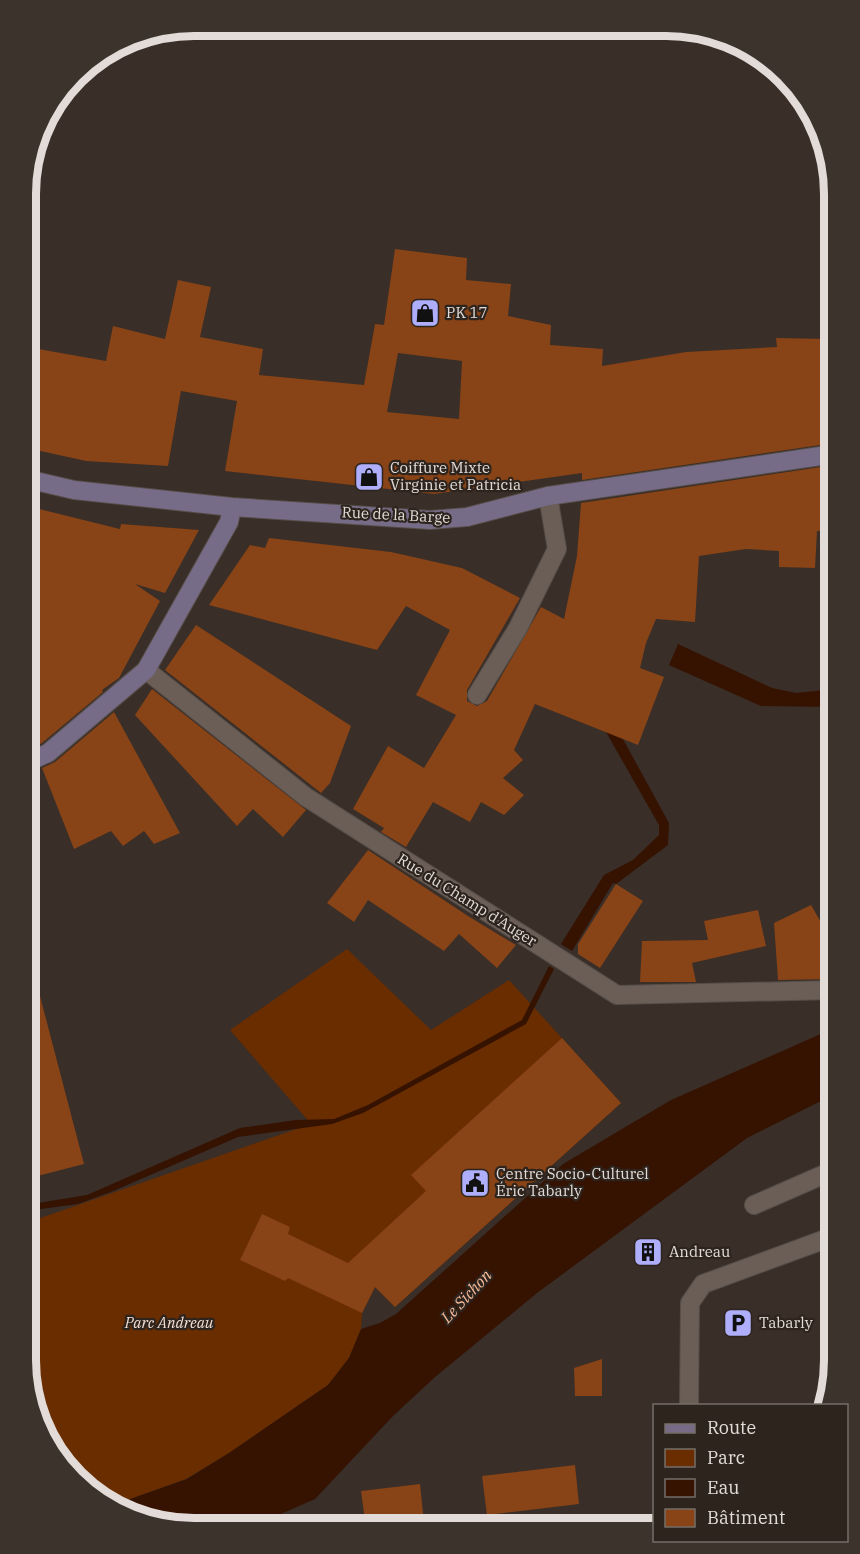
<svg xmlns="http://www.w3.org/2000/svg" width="860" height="1554" viewBox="0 0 860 1554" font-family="'IBM Plex Serif',serif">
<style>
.green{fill:#6a2d00}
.water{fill:#361200}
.building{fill:#884316;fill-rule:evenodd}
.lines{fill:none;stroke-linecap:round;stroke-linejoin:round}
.lane-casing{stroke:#564d48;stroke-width:20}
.street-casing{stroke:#564d48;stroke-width:20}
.secondary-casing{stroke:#564d48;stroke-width:20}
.lane{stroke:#6a5e57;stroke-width:18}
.street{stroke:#6a5e57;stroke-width:18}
.secondary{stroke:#766c88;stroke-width:18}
.labels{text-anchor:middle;stroke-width:4.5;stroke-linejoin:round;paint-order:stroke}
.poi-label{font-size:15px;fill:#e2dbd7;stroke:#2e241e;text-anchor:start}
.street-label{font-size:15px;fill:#e2dbd7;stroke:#2e241e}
.park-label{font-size:15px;font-style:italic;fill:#f4dfd3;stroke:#2e241e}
.water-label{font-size:16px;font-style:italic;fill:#f8bb9a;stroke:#2e241e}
.rim{fill:none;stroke:#e2dbd7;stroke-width:8}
</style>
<rect width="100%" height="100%" fill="#392e28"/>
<path class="green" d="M347,949L431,1030L509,980L621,1103L395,1307L375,1287L362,1313L361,1329L349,1358L328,1385L229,1453L186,1479L119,1503L83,1487L35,1415L26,1360V1223L311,1124L230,1030Z"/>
<path class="water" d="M678,644L772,688L796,693L834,689V707L761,706L669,665Z
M602,701L669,823L668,845L616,884L613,883L572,951L561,944L604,875L633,860L659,835V825L594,711Z
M549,966L554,969L526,1024L363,1113L332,1124L238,1137L111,1192L78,1204L26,1211V1205L87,1195L240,1128L296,1120L334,1119L368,1105L522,1020Z
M834,1031V1098L825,1099L747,1138L537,1293L435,1377L393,1416L315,1499L251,1527H171L119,1503L187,1479L229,1453L328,1385L349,1358L361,1329L380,1323L396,1314L563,1164L671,1100L823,1033Z"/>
<path class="building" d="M395,249L467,258L466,280L511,284L508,316L551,325L550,345L603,349L602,366L686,352L777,347L776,338L827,339L832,397H834V443L582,480V473L434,494L225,471L237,401L181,391L168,466L86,461L27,448V347L106,361L113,326L165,339L178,280L211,287L200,337L263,349L259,375L364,385L375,324L384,325ZM398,353L462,361L459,419L387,412Z
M834,465V531H817L815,568L779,567V551L746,549L699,556L695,622L656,619L646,643L640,668L664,677L638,745L535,704L514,750L523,760L503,778L524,795L504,815L481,802L470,822L433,802L406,847L381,832L384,828L353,809L388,746L424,768L456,715L416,695L450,630L406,606L377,650L209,605L250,545L265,548L269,538L391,552L462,568L520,598L467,690V701L477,706L487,701L541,607L564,619L577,556L581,503Z
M27,506L120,529L121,524L199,530L165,593L135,584L160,601L119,678L102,690L103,692L42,743L34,747L26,727Z
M196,625L351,726L330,783L321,793L165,670Z
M152,689L306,810L283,837L253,809L237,826L135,715Z
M114,712L180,833L154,844L144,831L123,846L111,831L74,849L42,768L55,762Z
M368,850L468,916L516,945L497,968L459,934L444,951L368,900L354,922L327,903Z
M616,884L643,901L600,968L578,954V944Z
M811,905L834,945V979L778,980L774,923Z
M758,910L766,946L692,963L696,982H640L642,941L708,940L704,921Z
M35,977L84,1164L26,1179V978Z
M562,1038L621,1103L395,1307L375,1287L362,1313L288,1278L285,1281L240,1260L262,1214L290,1227L288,1234L348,1263L426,1191L411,1175Z
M602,1359V1396H575L574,1368Z
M575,1465L579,1504L487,1515L482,1476Z
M420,1484L424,1523L366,1528L361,1491Z"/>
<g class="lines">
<g class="lane-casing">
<path id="lane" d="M754,1205L834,1170
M689,1406L690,1303L703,1284L834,1236"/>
</g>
<g class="street-casing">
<path id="street" d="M146,670L306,797L617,995L834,990
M477,695L518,628L557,549L548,496"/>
</g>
<g class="secondary-casing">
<path id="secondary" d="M27,479L74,490L232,507L430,520L467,517L548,496L834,454
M26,763L48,753L146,670L229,522L232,507"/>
</g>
<use href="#lane" class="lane"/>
<use href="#street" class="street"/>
<use href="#secondary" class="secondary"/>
</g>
<defs>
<g id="shop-square" transform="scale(1.5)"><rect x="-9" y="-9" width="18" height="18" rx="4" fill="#aeaefb" stroke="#2e241e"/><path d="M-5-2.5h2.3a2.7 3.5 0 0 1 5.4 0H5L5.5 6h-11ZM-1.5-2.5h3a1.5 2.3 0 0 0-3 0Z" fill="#111"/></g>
<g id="civic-square" transform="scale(1.5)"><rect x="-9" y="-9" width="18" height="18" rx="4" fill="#aeaefb" stroke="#2e241e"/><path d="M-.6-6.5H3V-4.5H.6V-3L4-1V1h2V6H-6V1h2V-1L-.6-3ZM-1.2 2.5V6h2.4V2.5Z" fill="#111"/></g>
<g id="building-square" transform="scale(1.5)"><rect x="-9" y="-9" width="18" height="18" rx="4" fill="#aeaefb" stroke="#2e241e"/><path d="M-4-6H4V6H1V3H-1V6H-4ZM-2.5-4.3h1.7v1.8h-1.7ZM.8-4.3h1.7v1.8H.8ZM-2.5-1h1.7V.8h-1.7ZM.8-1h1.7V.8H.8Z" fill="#111"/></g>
<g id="parking-square" transform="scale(1.5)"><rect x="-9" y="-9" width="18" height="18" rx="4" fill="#aeaefb" stroke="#2e241e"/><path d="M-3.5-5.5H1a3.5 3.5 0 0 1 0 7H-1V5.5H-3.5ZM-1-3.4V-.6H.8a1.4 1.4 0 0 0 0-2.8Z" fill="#111"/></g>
</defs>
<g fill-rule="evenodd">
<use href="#shop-square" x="425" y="313"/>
<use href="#shop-square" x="369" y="477"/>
<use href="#civic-square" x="475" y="1183"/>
<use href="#building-square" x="648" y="1252"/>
<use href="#parking-square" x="738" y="1323"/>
</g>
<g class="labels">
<g class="poi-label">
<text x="446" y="318">PK 17</text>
<text x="390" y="473">Coiffure Mixte<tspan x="390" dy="17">Virginie et Patricia</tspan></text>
<text x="496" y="1179">Centre Socio-Culturel<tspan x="496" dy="17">Éric Tabarly</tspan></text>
<text x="669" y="1257">Andreau</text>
<text x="759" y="1328">Tabarly</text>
</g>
<g class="street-label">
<text transform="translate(396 515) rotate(3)" y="5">Rue de la Barge</text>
<text transform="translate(467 900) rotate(32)" y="5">Rue du Champ d'Auger</text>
</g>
<g class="park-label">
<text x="169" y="1328">Parc Andreau</text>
</g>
<g class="water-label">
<text transform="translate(466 1296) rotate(-47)" y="6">Le Sichon</text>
</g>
</g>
<path d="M0 0H860V1554H0ZM194 36H666A158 158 0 0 1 824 194V1360A158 158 0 0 1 666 1518H194A158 158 0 0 1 36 1360V194A158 158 0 0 1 194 36Z" fill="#3c332d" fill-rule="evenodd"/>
<path class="rim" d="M194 36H666A158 158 0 0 1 824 194V1360A158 158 0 0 1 666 1518H194A158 158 0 0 1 36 1360V194A158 158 0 0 1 194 36Z"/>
<rect x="653" y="1404" width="195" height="138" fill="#2e241e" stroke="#766d68" stroke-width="1.5"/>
<rect x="665" y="1424" width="30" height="9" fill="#766c88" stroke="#766d68" stroke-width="1.5"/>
<text x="707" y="1434" font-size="18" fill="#e2dbd7">Route</text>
<rect x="665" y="1449" width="30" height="18" fill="#6a2d00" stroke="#766d68" stroke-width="1.5"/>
<text x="707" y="1464" font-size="18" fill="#e2dbd7">Parc</text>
<rect x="665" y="1479" width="30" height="18" fill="#361200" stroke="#766d68" stroke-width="1.5"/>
<text x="707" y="1494" font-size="18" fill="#e2dbd7">Eau</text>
<rect x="665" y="1509" width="30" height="18" fill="#884316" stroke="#766d68" stroke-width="1.5"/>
<text x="707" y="1524" font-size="18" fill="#e2dbd7">Bâtiment</text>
</svg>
